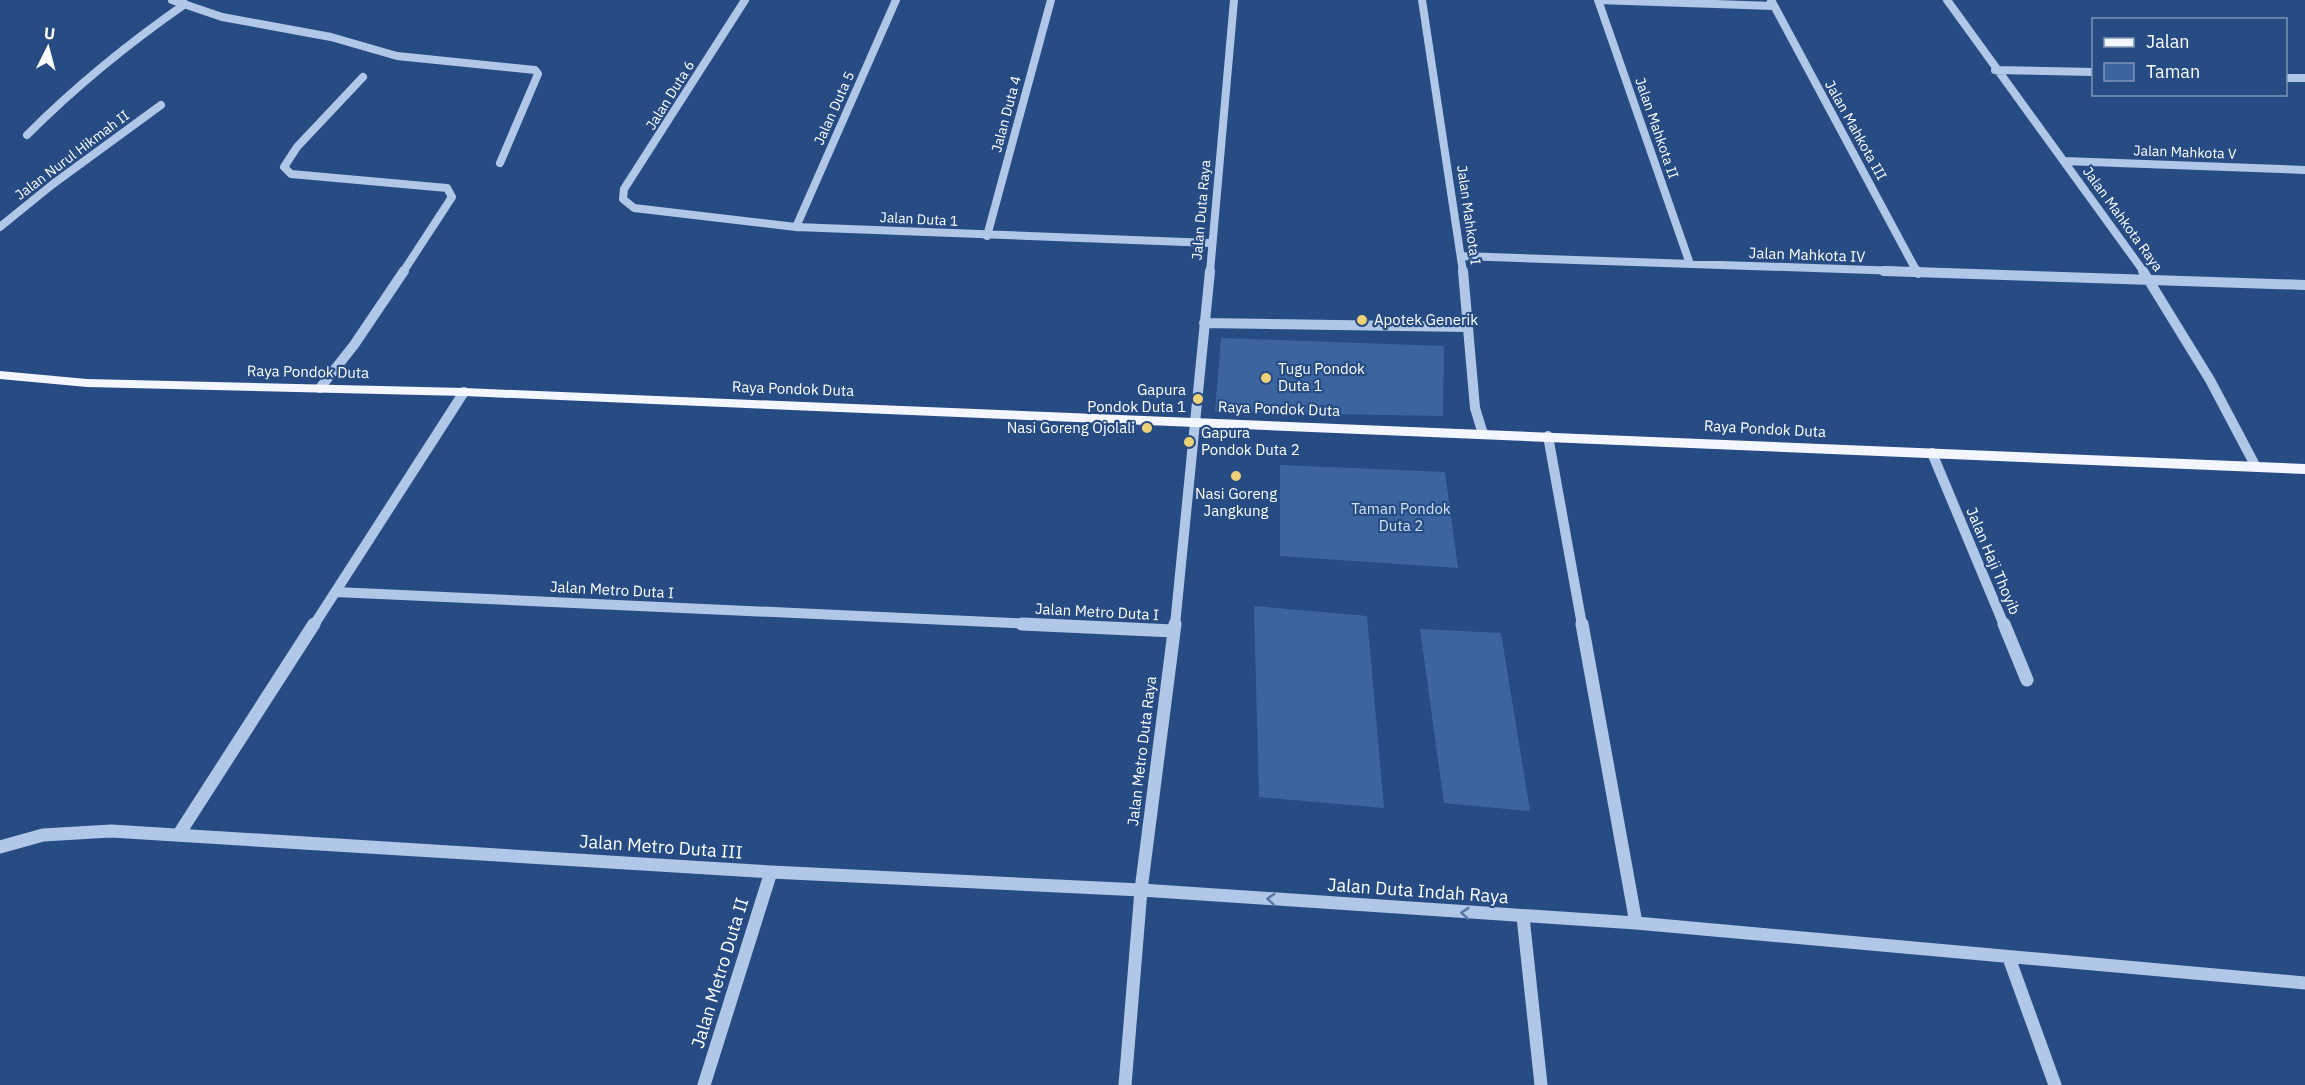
<svg xmlns="http://www.w3.org/2000/svg" width="2305" height="1085" viewBox="0 0 2305 1085" font-family="'IBM Plex Sans',sans-serif">
<style>
.green{fill:#3c65a0}
.lines{fill:none;stroke-linecap:round;stroke-linejoin:round}
.minor-far2{stroke:#b1c7e7;stroke-width:8}
.minor-far1{stroke:#b1c7e7;stroke-width:10}
.minor{stroke:#b1c7e7;stroke-width:13}
.major{fill:#f3f6fe;fill-rule:evenodd}
.oneway{stroke:#5777a7}
.poi-dot{fill:#efd277;stroke:#274c84;stroke-width:2}
.labels{text-anchor:middle;stroke-width:4.5;stroke-linejoin:round;paint-order:stroke}
.far-street-label{font-size:14px;fill:#fff;stroke:#274c84}
.street-label{font-size:15px;fill:#fff;stroke:#274c84}
.poi-label{font-size:15px;fill:#fff;stroke:#274c84;text-anchor:start}
.park-label{font-size:15px;fill:#d4e2f6;stroke:#274c84}
.near-street-label{font-size:18px;fill:#fff;stroke:#274c84}
</style>
<rect width="100%" height="100%" fill="#274c84"/>
<path class="green" d="M1221,338L1444,346L1443,416L1215,412Z
M1280,465L1445,472L1458,568L1280,556Z
M1254,606L1367,616L1384,808L1259,797Z
M1420,629L1501,633L1530,811L1444,803Z"/>
<g class="lines">
<path class="minor-far2" d="M172,0L222,17L331,37L397,56L535,70L538,74L500,163
M745,0L624,189L623,199L634,208L796,227L1211,243
M1422,0L1463,272
M1598,0L1690,264
M1598,0L1774,6
M1771,0L1917,272
M1947,0L2144,272
M1995,70L2094,72
M363,77L297,147L284,167L291,174L447,188L452,197L403,272
M2286,78H2305
M27,135C76,86 129,43 185,4
M2064,161L2305,170
M0,227L53,184L161,105
M796,227L896,0
M987,236L1051,0
M1462,256L1928,272
M1210,272L1234,0"/>
<path class="minor-far1" d="M1463,271L1475,408L1483,434
M1884,271L2305,285
M1917,271L1918,273
M2143,271L2210,380L2256,467
M1204,323L1468,327
M320,388L354,345L404,271
M1548,436L1582,625
M1932,453L2004,625
M336,592L1054,625
M314,625L464,392
M1175,625L1210,271"/>
<path class="minor" d="M1022,624L1174,631
M1582,624L1636,923
M2004,624L2027,680
M179,834L314,624
M0,847L43,835L111,831L771,872L1141,890L1636,923L2305,983
M1523,917L1541,1085
M2009,958L2055,1085
M704,1085L771,872
M1125,1085L1141,890L1175,624"/>
<path class="major" d="M0,371L87,379L464,388L2305,464V474L464,396L87,387L0,379Z"/>
</g>
<defs><path id="oneway-chevron" d="M-2-3.5L2.5 0L-2 3.5" fill="none" stroke-width="1.6" stroke-linecap="round" stroke-linejoin="round" transform="scale(1.5)"/></defs>
<g class="oneway">
<use href="#oneway-chevron" transform="translate(1271 899) rotate(-176)"/>
<use href="#oneway-chevron" transform="translate(1465 913) rotate(-176)"/>
</g>
<g class="poi-dot">
<circle cx="1362" cy="320" r="6"/>
<circle cx="1266" cy="378" r="6"/>
<circle cx="1198" cy="399" r="6"/>
<circle cx="1147" cy="428" r="6"/>
<circle cx="1189" cy="442" r="6"/>
<circle cx="1236" cy="476" r="6"/>
</g>
<g class="labels">
<g class="far-street-label">
<text transform="translate(670 95) rotate(-58)" y="5">Jalan Duta 6</text>
<text transform="translate(834 108) rotate(-66)" y="5">Jalan Duta 5</text>
<text transform="translate(1006 114) rotate(-75)" y="5">Jalan Duta 4</text>
<text transform="translate(1657 128) rotate(71)" y="5">Jalan Mahkota II</text>
<text transform="translate(1856 130) rotate(61)" y="5">Jalan Mahkota III</text>
<text transform="translate(2185 152) rotate(2)" y="5">Jalan Mahkota V</text>
<text transform="translate(72 155) rotate(-37)" y="5">Jalan Nurul Hikmah II</text>
<text transform="translate(1201 210) rotate(-85)" y="5">Jalan Duta Raya</text>
<text transform="translate(1469 215) rotate(82)" y="5">Jalan Mahkota I</text>
<text transform="translate(919 219) rotate(3)" y="5">Jalan Duta 1</text>
<text transform="translate(2123 219) rotate(54)" y="5">Jalan Mahkota Raya</text>
</g>
<g class="street-label">
<text transform="translate(1807 255) rotate(2)" y="5">Jalan Mahkota IV</text>
<text transform="translate(308 372) rotate(1)" y="5">Raya Pondok Duta</text>
<text transform="translate(793 389) rotate(2)" y="5">Raya Pondok Duta</text>
<text transform="translate(1279 409) rotate(2)" y="5">Raya Pondok Duta</text>
<text transform="translate(1765 429) rotate(3)" y="5">Raya Pondok Duta</text>
<text transform="translate(1993 561) rotate(67)" y="5">Jalan Haji Thoyib</text>
<text transform="translate(612 590) rotate(3)" y="5">Jalan Metro Duta I</text>
<text transform="translate(1097 612) rotate(3)" y="5">Jalan Metro Duta I</text>
<text transform="translate(1142 751) rotate(-83)" y="5">Jalan Metro Duta Raya</text>
</g>
<g class="poi-label">
<text x="1374" y="325">Apotek Generik</text>
<text x="1278" y="374">Tugu Pondok<tspan x="1278" dy="17">Duta 1</tspan></text>
<text x="1186" y="395" text-anchor="end">Gapura<tspan x="1186" dy="17">Pondok Duta 1</tspan></text>
<text x="1135" y="433" text-anchor="end">Nasi Goreng Ojolali</text>
<text x="1201" y="438">Gapura<tspan x="1201" dy="17">Pondok Duta 2</tspan></text>
<text x="1236" y="499" text-anchor="middle">Nasi Goreng<tspan x="1236" dy="17">Jangkung</tspan></text>
</g>
<g class="park-label">
<text x="1401" y="514">Taman Pondok<tspan x="1401" dy="17">Duta 2</tspan></text>
</g>
<g class="near-street-label">
<text transform="translate(661 847) rotate(4)" y="6">Jalan Metro Duta III</text>
<text transform="translate(1418 891) rotate(4)" y="6">Jalan Duta Indah Raya</text>
<text transform="translate(720 973) rotate(-73)" y="6">Jalan Metro Duta II</text>
</g>
</g>
<rect x="2092" y="18" width="195" height="78" fill="#274c84" stroke="#7d94b5" stroke-width="1.5"/>
<rect x="2104" y="38" width="30" height="9" fill="#f3f6fe" stroke="#7d94b5" stroke-width="1.5"/>
<text x="2146" y="48" font-size="18" fill="#ffffff">Jalan</text>
<rect x="2104" y="63" width="30" height="18" fill="#3c65a0" stroke="#7d94b5" stroke-width="1.5"/>
<text x="2146" y="78" font-size="18" fill="#ffffff">Taman</text>
<g transform="translate(48 48) rotate(6)" stroke="#274c84" stroke-width="4.5" paint-order="stroke">
<path d="M0-4.5L10 22L0 15L-10 22Z" fill="#ffffff"/>
<text y="-9" font-size="16" font-weight="bold" text-anchor="middle" fill="#ffffff">U</text>
</g>
</svg>
